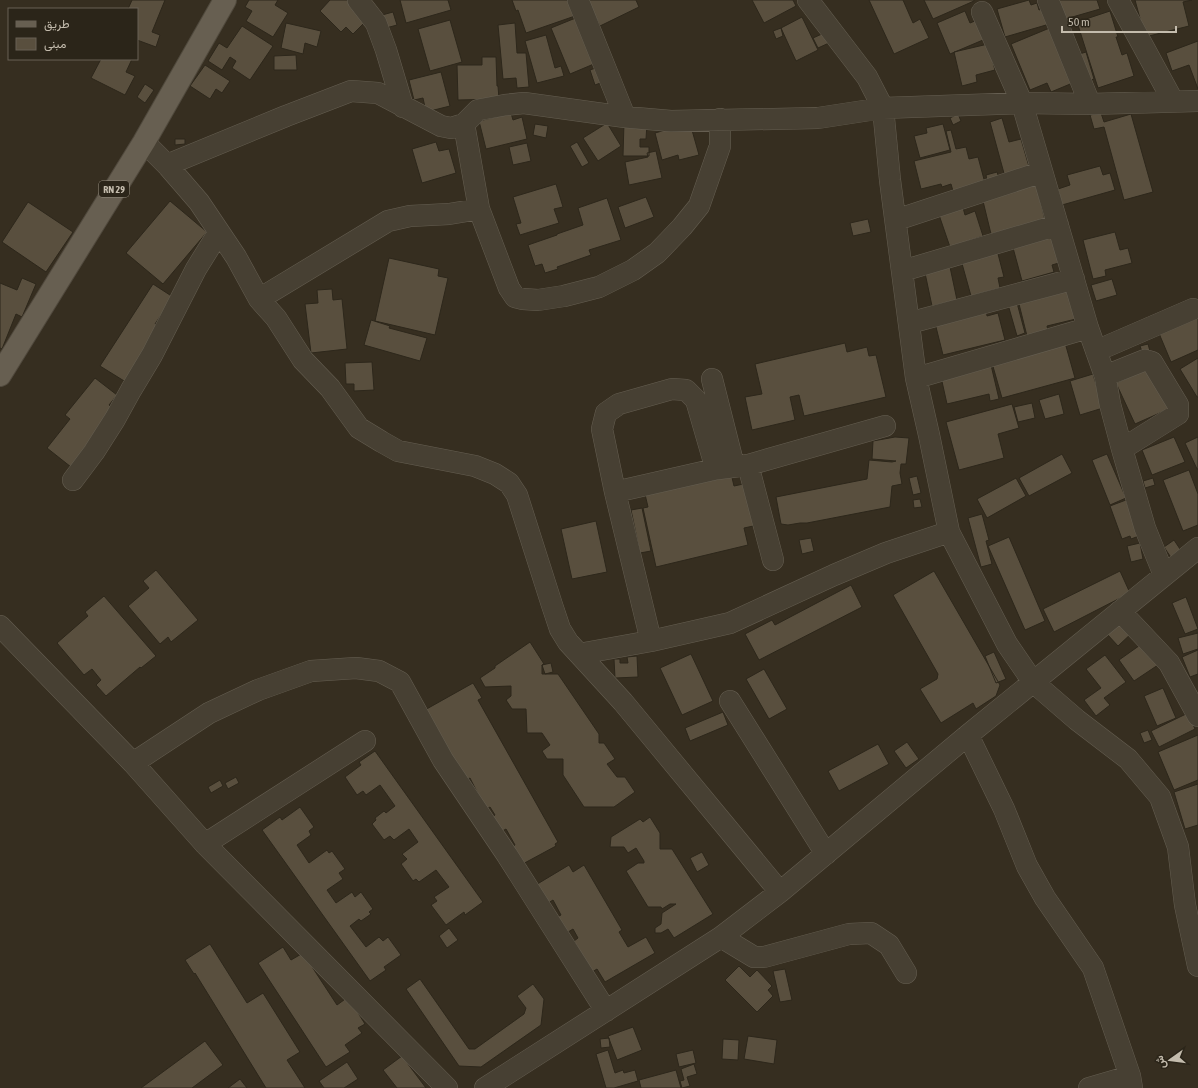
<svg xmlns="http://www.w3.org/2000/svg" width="1198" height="1088" viewBox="0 0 1198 1088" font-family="'Asap Condensed',Vazirmatn,sans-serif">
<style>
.building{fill:#594f3e;stroke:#2d271b}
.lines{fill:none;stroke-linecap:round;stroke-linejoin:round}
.minor-casing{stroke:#655e51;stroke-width:22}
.major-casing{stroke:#50493d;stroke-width:24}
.minor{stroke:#474033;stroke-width:21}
.major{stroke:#675f51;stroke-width:22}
.labels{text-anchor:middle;stroke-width:3;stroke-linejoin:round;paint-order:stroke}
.shield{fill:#2b2519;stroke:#968f81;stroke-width:1}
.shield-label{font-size:10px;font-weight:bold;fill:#c4bcad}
</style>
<rect width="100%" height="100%" fill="#362e20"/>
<path class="building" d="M132,0H165L152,32L160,35L156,47L137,40V9H128Z
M249,0H278L275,5L288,13L273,37L246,21L252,11L245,7Z
M330,0H347L367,20L353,34L346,27L341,32L320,11Z
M400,0H448L451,10L406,23Z
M512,0H569L575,16L526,33L518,10L516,11Z
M587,0H636L639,7L600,26Z
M752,0H793L796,6L764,23Z
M869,0H903L913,23L920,19L929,38L894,54Z
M924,0H974V1L933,19Z
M1029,0L1031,5L1037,3L1039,10L1049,7L1053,23L1005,37L997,9Z
M1056,0H1097L1100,9L1062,20Z
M1135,0H1192L1183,2L1189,26L1145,37Z
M965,11L970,23L982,18L990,37L950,54L937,23Z
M1110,11L1118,37H1116L1122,55L1127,53L1134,76L1098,88L1077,22Z
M393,12L397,25L386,28L382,15Z
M583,15L601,61L570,74L551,28Z
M802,17L818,50L796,61L781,28Z
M450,20L462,62L430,71L418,29Z
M286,23L321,31L317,47L305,43L303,54L281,48Z
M515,23L517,53H526L529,87L517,88L516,78L503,79L498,25Z
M242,26L273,46L250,80L232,68L236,61L230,57L222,70L208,61L219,43L227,48Z
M1052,27L1075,82L1051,92L1047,83L1030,90L1011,44Z
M781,28L783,36L776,39L773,31Z
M824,33L829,43L818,48L813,38Z
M546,35L555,68L561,66L564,76L537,83L525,41Z
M1198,41V89L1189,65L1172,71L1166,53Z
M988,44L995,70L976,75L977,82L962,86L954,52Z
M1086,52L1094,79L1084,82L1076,55Z
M296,55L297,70H274V56Z
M482,57H496L497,86H498L499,99L458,100L457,65H482Z
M101,59H132L126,72L135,76L125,95L91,78Z
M205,65L230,81L222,93L216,89L210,99L190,86Z
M598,67L603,82L595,85L590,70Z
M441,72L450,106L426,112L423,98L414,100L409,80Z
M145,84L154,90L145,103L137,97Z
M511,113L513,120L522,117L527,139L486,149L479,121Z
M1101,113L1104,122L1131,114L1153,192L1124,200L1104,127L1094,129L1090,115Z
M958,114L961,121L953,125L950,118Z
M1002,118L1009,142L1021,139L1030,170L1005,177L990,122Z
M624,122L647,123L646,139H640V147H649V156H623Z
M607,123L621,146L598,161L583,138Z
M690,123L699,155L679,160L678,155L662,160L655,133Z
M535,124L548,126L546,138L533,135Z
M943,124L950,150L920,158L914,136L927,133L926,128Z
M951,130L956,149L966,147L969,159L978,157L985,183L953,191L951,184L942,187L941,184L921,189L914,161L951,152L946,131Z
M175,139H185V144L175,145Z
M436,142L439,151L449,149L456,173L422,183L412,149Z
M577,142L589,163L582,167L570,146Z
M527,143L531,161L513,165L509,147Z
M656,151L662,178L629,185L625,162L648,157L647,153Z
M1100,166L1103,175L1110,173L1115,190L1062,205L1058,189L1070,185L1067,175Z
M997,172L999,178L987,181L986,175Z
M556,184L563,207L554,209L559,223L520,235L516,224L521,223L513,197Z
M1036,184L1045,220L991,234L982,197Z
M646,197L654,217L625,228L618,207Z
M607,198L621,240L589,250L591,255L557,267L558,269L545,273L542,264L535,266L528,245L557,235V234L583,225L578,208Z
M170,201L207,232L163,284L126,253Z
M28,202L73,232L46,272L2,242Z
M962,204L965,215L975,211L983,236L950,247L938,212Z
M868,219L871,232L853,236L850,223Z
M1115,232L1120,250L1128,248L1132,263L1105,270L1106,276L1093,279L1083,240Z
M1054,233L1062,262L1052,265L1054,272L1022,281L1012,244Z
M997,250L1004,277L998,278L1000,288L971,296L961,260Z
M389,258L439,269L438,276L448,278L435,335L375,321Z
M950,267L957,300L932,306L925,273Z
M22,278L36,284L22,317L16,314L2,349L0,348V283L17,290Z
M1112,279L1117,295L1096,301L1091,285Z
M153,284L173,297L155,324L164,330L129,384L100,366Z
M1067,284L1076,319L1047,326L1048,331L1027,336L1017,296Z
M332,289L333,300L342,299L347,349L311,353L305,304L318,303L317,290Z
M1016,299L1025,333L1017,336L1007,301Z
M986,308L987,316L998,313L1005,340L943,355L935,323Z
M1198,313V350L1171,362L1158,331Z
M371,320L390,326L389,328L427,338L420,361L364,345Z
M1064,339L1075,378L1002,398L992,363Z
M845,343L847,352L867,347L869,356L876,355L886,397L804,416L799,395L790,397L795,420L752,430L745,397L762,394L755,364Z
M1148,344L1151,355L1144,357L1140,346Z
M1198,358V397H1197L1180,369Z
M372,362L374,390L354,391V384H346L345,363Z
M991,365L999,399L990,401L989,394L947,404L941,377Z
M1152,367L1171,408L1135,424L1116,383Z
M1093,374L1103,408L1080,415L1070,381Z
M95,378L117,395L109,405L117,412L71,467L47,448L70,419L65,415Z
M1059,394L1064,414L1045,419L1039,400Z
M1032,403L1035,418L1018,422L1014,407Z
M1012,404L1019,428L998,434L1004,458L959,470L946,422Z
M895,437L909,438L906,464H901L900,473L902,484L892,486L890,507L807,523H800L788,525L781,524L776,497L867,479L869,460L892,462L896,461L872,459L873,441Z
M1174,437L1185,462L1152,475L1142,450Z
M1198,437V469H1197L1185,443Z
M1062,454L1072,473L1029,496L1019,478Z
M1107,454L1126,498L1110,505L1092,460Z
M730,469L734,486L748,483L758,525L744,528L748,545L656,567L643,508L648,507L644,490Z
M1189,470L1198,494V525L1183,531L1163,480Z
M917,476L921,493L913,495L909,478Z
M1016,478L1026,496L987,518L977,499Z
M1153,478L1155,485L1145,488L1143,481Z
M920,499L922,507L914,508L913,500Z
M1126,500L1139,536L1131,539L1130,536L1122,539L1110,506Z
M642,508L651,551L640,553L631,510Z
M982,514L989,540L986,541L992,564L981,567L968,518Z
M596,521L607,572L572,579L561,529Z
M1009,537L1045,621L1025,630L988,546Z
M811,538L814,551L802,554L799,540Z
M1174,540L1182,552L1172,559L1164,547Z
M1140,543L1143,559L1131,562L1127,546Z
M156,570L198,620L171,642L168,637L160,644L128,606L149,588L143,581Z
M934,571L1000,685L996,696L976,709L973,703L941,723L920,689L937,679L938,674L893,595Z
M1120,571L1130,593L1054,632L1043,609Z
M851,585L862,607L759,660L745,634L772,620L775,625Z
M104,596L156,656L141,668L140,667L106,696L96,685L101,680L92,669L84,675L57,643L88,616L85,612Z
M1186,597L1198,629L1185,634L1172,603Z
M1122,619L1134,631L1118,646L1107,634Z
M1198,633V649L1183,654L1178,638Z
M530,642L544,664L542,665V674H558L599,734V743H604L615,759L607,764L617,777H625L635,792L614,807H584L563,775V759H547L542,751L550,745L542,733H527L526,709H512L506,700L511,696V686L485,687L480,678L495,668V666Z
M1143,643L1158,665L1134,681L1119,660Z
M1198,650V674L1190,677L1182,657Z
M994,652L1006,679L996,683L985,656Z
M691,654L713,701L682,715L660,668Z
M1105,655L1126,682L1104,698L1110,705L1096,716L1084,700L1101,688L1086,669Z
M637,656L638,677L615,678L614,659H620V663H628L627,657Z
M551,663L553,672L545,674L542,665Z
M764,669L787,709L769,719L746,679Z
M473,683L482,698L478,700L558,842L555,844L556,846L519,866L509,848L515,845L506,829L497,834L489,819L495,815L490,807L482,812L473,796L478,794L470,778L461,783L423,711Z
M1163,688L1176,718L1157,726L1144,696Z
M723,712L728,725L690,741L685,728Z
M1188,713L1195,729L1159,747L1151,731Z
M1148,730L1152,740L1144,743L1140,733Z
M1198,735V780L1174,790L1158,752Z
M907,742L919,759L906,768L894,751Z
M878,744L889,764L839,791L828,771Z
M375,751L483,902L465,915L464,912L446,925L431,905L437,901L434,897L449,887L436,870L419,882L416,879L413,881L401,864L407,859L402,854L418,842L409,829L394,840L390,836L384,840L372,824L376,820L375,818L384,811L386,813L395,806L380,785L366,795L363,791L357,795L345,777L361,765L359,762Z
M236,777L239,783L228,789L225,783Z
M220,780L223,786L211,793L208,787Z
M1198,784V825L1185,829L1174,792Z
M300,807L314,827L309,831L311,835L297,845L309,863L327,850L329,853L332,851L345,869L339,873L343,879L327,890L336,903L352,892L355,897L361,892L373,909L369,912L371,914L361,921L359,919L350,926L366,947L379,937L383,941L388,937L401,955L384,967L386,970L370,981L262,830L280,817L282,820Z
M650,817L660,833V849H672L713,914L674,938L668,929L661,933H655V928L661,924L662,913L676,904H670L662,909L661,907H648L626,871L638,863H644V861L636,848L628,853L624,847H610L611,837L640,819L643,822Z
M702,852L709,865L697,872L690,858Z
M569,865L573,872L584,865L622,930L619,932L628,947L646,937L655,953L605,982L597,969L592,972L574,941L578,938L573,929L565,934L555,918L561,915L553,900L545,905L534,886Z
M449,928L458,940L447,948L439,936Z
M210,944L247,1003L263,993L300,1052L287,1060L305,1088H266L195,973L194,974L185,960Z
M283,947L291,960L303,953L337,1005L348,997L365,1024L358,1028L362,1033L345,1045L350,1052L326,1067L258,963Z
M739,966L750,977L757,970L772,986L768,990L773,996L757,1012L725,980Z
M785,969L792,1000L780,1002L773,971Z
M420,979L469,1049H475L524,1014L526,1008L517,996L533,984L544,999L541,1025L481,1067L459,1066L406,989Z
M633,1027L642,1050L617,1060L608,1036Z
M748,1036L777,1040L774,1064L744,1059Z
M609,1038L610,1047L601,1048L600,1039Z
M723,1039L739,1040L738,1060L722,1059Z
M205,1041L223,1065L192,1088H141Z
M608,1050L615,1073L623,1070L624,1073L635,1070L638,1081L614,1088H606L596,1054Z
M693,1050L696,1063L679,1067L676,1054Z
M402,1056L426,1088H397L383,1070Z
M347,1062L358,1079L344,1088H324L319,1081Z
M694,1064L697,1074L687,1077L690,1086L682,1088L680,1081L684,1080L681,1069Z
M676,1070L681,1088H641L639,1080Z
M240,1079L247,1088H228Z"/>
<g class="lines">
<g class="minor-casing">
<path id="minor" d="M358,0L376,23L386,50L403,107
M578,0L625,117
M808,0L867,77L883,108L890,180L916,378L929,435L949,532L1007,644L1033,682L1077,720L1128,759L1160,797L1178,847L1185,905L1198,966
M1048,0L1090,104
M1118,0L1173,101
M982,12L1022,103L1088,328L1105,376L1110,404L1122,449L1145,528L1164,575
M464,124L479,209L509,288L515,297L523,299L538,300L564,296L599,287L633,270L657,253L682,227L699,206L720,146V119
M144,142L167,165L199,202L236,257L259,299L276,318L303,360L330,388L359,428L382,442L398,451L475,466L495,474L509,483L517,495L552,605L560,629L568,642L623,702L780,892
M167,165L286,116L351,91L378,93L441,126L451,128L464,124L478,110L505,105L524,103L625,117L671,121L818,118L883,108L1022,103L1090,104L1198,101
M896,220L1042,172
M902,271L1058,225
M259,299L388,221L410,216L449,214L479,209
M909,323L1074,279
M1096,351L1193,309
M1105,376L1145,360L1152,362L1178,405V414L1122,449
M916,378L1088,328
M712,379L734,466
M748,465L773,560
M73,480L94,452L115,419L131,390L152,355L196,269L219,232
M615,492L716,469L748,465L885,426
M1120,611L1169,663L1198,716
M0,626L133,763L205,844L447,1088
M651,641L615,492L602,429L606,413L619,404L672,389L686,390L696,400L716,469
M579,654L651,641L730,623L834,575L886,553L949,532
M730,701L826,854
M968,735L1004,809L1027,866L1045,898L1093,968L1130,1076L1132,1088
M133,763L209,713L258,690L311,671L356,668L379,671L400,682L443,760L507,855L606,1011
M205,844L365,741
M721,937L754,957H764L849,934L871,933L889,945L906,973
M485,1088L721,937L780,892L968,735L1198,548
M1089,1088L1130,1076"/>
</g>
<g class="major-casing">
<path id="major" d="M0,375L144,142L225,0"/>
</g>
<use href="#minor" class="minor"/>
<use href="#major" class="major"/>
</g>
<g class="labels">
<rect class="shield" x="99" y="181" width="30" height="16" rx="3"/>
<g class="shield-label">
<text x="114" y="193">RN 29</text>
</g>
</g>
<rect x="8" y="8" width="130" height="52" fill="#2b2519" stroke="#686154"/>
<rect x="16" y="21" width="20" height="6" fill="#675f51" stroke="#686154"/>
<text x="44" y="28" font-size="12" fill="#c4bcad">طريق</text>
<rect x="16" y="38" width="20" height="12" fill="#594f3e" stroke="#686154"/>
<text x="44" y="48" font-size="12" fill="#c4bcad">مبنى</text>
<g transform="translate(1170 1060) rotate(256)" stroke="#2b2519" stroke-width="3" paint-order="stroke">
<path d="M0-3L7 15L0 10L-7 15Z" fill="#c4bcad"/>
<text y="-6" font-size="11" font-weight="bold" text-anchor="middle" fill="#c4bcad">ش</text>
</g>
<path d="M1062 26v6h114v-6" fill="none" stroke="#c4bcad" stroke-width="2"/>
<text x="1068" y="26" font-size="12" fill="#c4bcad" stroke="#2b2519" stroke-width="3" paint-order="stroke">50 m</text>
</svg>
